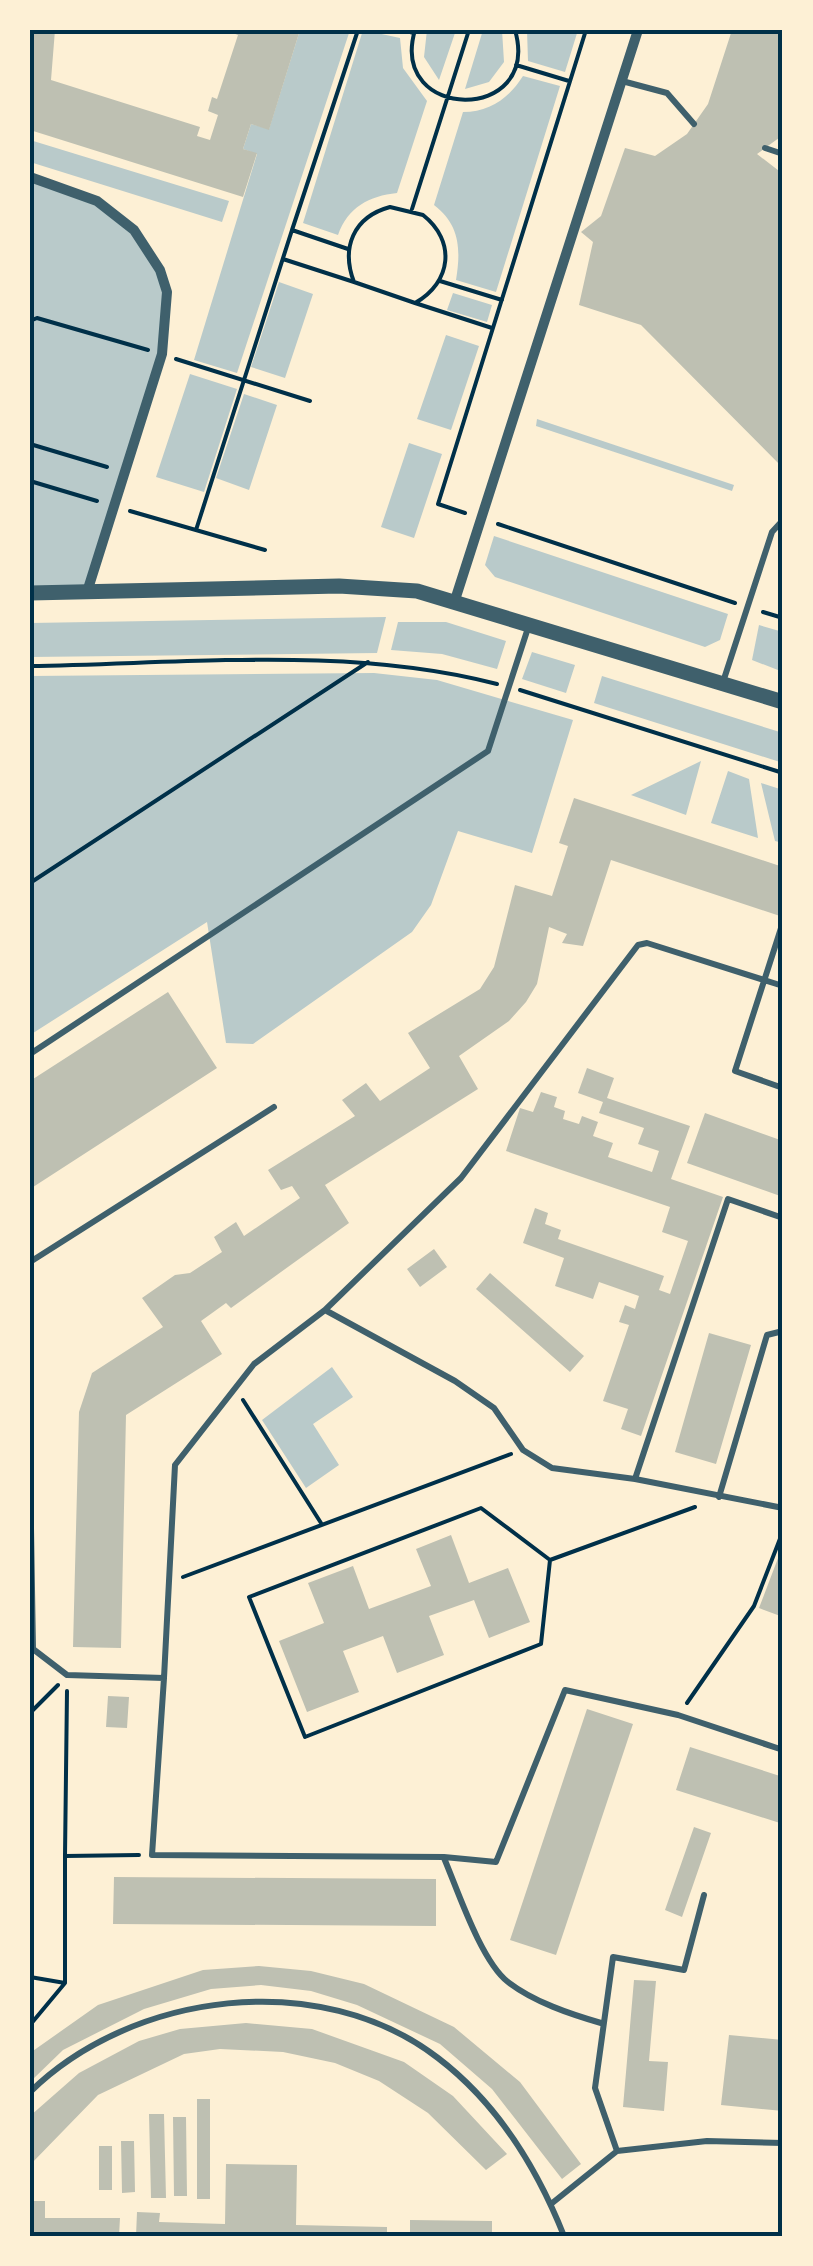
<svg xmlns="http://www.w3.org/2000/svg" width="813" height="2266" viewBox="0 0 813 2266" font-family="Merriweather,serif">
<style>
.green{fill:#b9caca}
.building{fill:#bec0b2}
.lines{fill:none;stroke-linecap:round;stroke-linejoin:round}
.path{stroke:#003049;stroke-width:4}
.service{stroke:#3f606c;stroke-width:6}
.minor{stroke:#3f606c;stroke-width:10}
.tertiary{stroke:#3f606c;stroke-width:15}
.neatline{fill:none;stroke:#003049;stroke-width:4}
</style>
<rect width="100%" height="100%" fill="#fdf0d5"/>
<path class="green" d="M300,30H350L237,373L194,360L257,154L243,149L251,124L269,129Z
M363,30L400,38L403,68L427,101L397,193C369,196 348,207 338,235L303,223Z
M427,30H456L439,80L424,57Z
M483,30H502L504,62L489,82L465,89Z
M527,30H578L565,72L528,61Z
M523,76L560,86L496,292L456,280C461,249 460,225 434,205L463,112C490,112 509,98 523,76Z
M30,140L229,201L222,222L30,162Z
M30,177L74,192L134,230L160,270L167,332L87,592L30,593Z
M279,282L313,294L285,378L251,367Z
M453,293L492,305L487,322L447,310Z
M446,335L479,346L451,430L417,419Z
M190,374L237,389L204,492L156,477Z
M244,394L277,405L249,490L216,478Z
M537,419L734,485L732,491L536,426Z
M409,443L442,454L414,538L381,527Z
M494,536L728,614L720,640L705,647L495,577L485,565Z
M386,617L377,653L30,657V623Z
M398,622H446L506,641L497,669L442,654L391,650Z
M759,625L783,632V672L752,660Z
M532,652L575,665L566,693L522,679Z
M374,673L437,680L573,720L532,853L458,831L431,905L412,932L253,1044L226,1043L207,922L30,1035V676Z
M602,676L783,733V763L594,703Z
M701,761L686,815L631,795Z
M728,771L749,779L758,838L711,823Z
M761,783L783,790V843L775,841Z
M332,1367L353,1397L313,1424L339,1465L306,1488L262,1420Z"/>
<path class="building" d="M30,30H55L51,80L200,127L197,136L210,140L218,115L208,111L212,97L217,99L238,35L225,30H300L269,130L251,124L243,149L257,153L243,197L30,130Z
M732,30H783V135L757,154L783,174V468L641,325L579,305L593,242L581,232L601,216L625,148L655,156L687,134L708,104Z
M574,798L783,867V917L611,860L583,946L562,943L567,934L549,927L537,984L526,1002L509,1021L459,1056L478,1089L325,1185L349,1223L231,1308L226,1303L201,1321L222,1354L126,1415L121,1648L73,1647L79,1412L92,1373L163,1327L142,1298L175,1275L190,1273L222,1252L214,1237L236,1222L244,1236L300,1198L292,1186L281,1190L268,1170L355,1116L342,1100L366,1083L380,1101L430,1068L408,1033L480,989L494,967L515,885L552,896L568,846L559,843Z
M168,992L217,1068L30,1189V1081Z
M587,1068L614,1078L607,1098L690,1126L671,1179L723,1197L641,1436L621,1429L628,1409L603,1401L629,1325L619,1322L625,1305L635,1309L639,1296L599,1282L593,1299L555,1286L564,1258L523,1243L535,1208L548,1213L545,1224L561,1230L558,1239L664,1276L659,1290L670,1294L688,1241L662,1232L670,1207L506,1151L520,1108L533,1112L541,1092L557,1097L554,1107L565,1111L563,1119L579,1124L582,1116L598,1122L593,1136L613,1143L608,1157L652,1172L659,1151L638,1144L644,1128L599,1113L603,1102L578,1093Z
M705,1113L783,1141V1197L687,1163Z
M434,1249L447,1267L420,1287L407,1269Z
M490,1273L584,1356L570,1372L476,1289Z
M709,1333L751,1345L716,1464L675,1452Z
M451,1535L469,1583L508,1568L530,1622L489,1638L474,1600L429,1616L444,1655L397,1673L383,1636L343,1651L359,1692L307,1712L279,1641L324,1623L308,1583L353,1566L369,1609L431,1586L416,1549Z
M783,1545V1617L759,1608Z
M108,1696L129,1697L127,1728L106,1727Z
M587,1709L633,1724L556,1955L510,1940Z
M690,1747L783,1777V1824L676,1790Z
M694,1827L711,1833L682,1917L665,1910Z
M114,1877L436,1879V1926L113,1924Z
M259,1966L311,1971L364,1984L454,2027L520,2082L581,2164L562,2179L492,2089L440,2044L357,2005L311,1991L261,1985L211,1989L144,2009L63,2050L30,2082V2053L98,2005L203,1970Z
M634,1980L656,1981L649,2061L668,2062L664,2111L623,2107Z
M246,2023L312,2029L404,2062L453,2096L507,2154L486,2170L428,2113L379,2081L335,2063L283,2052L220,2049L184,2054L98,2095L30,2165V2116L79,2073L139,2041L180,2029Z
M729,2035L783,2040V2111L721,2105Z
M197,2099H210V2199H197Z
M149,2114H164L166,2198H151Z
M173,2117H186L187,2196H174Z
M121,2141H134L135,2192L122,2193Z
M99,2146H112V2190H99Z
M226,2164L297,2165L296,2225L387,2227V2236H136L137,2212L160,2213L159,2222L225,2224Z
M30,2201H45V2218H120L119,2236H30Z
M410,2220L492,2221V2236H410Z"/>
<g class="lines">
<path class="path" d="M402,30L414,33
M415,30C388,122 542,124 515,30
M516,65L569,81
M390,207L423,215C456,241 452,282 415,303L354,282C341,248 353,217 390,207Z
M412,209L469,30
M348,249L292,230L358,30
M283,259L354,282
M440,281L502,300
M415,303L492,328
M30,321L37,318L148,350
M176,359L310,401
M30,444L107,467
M30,481L97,501
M130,511L265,550
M465,513L438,504L586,30
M498,524L735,603
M196,530L292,230
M763,612L783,618
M30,666C182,664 349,645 497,684
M520,690L783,773
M30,883L368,662
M243,1400L321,1523
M481,1508L550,1560L541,1644L305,1737L249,1597Z
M550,1560L695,1507
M183,1577L511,1454
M687,1703L754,1606L783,1531
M30,1713L58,1685
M65,1856L67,1691
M30,1977L65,1983
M30,2025L65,1983V1856L139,1855"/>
<path class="service" d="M622,81L667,93L694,124
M765,148L783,154
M723,682L772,532L783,520
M783,922L735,1071L783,1088
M30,1054L488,751L528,628
M30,1262L274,1107
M325,1310L455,1381L494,1408L523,1450L552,1468L635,1479L783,1508
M30,1468L33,1649L67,1675L164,1678L152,1855L444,1857L496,1862L565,1690L678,1715L783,1750
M635,1479L728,1199L783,1218
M719,1497L767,1335L783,1331
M164,1678L175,1465L254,1364L325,1310L461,1178L638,945L647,943L783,986
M444,1858C458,1891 481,1961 508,1982C534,2002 570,2014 601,2023
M30,2092C132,1992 320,1967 438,2058C497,2103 537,2168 564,2236
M617,2151L595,2088L613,1957L684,1970L704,1895
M551,2204L617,2151L707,2141L783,2143"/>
<path class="minor" d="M30,177L97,201L134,230L160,270L167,292L162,354L87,592
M455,600L638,30"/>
<path class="tertiary" d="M30,593L339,586L417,591L783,702"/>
</g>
<rect width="813" height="2266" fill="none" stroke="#fdf0d5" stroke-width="65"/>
<rect x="32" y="32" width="748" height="2202" class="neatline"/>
</svg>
